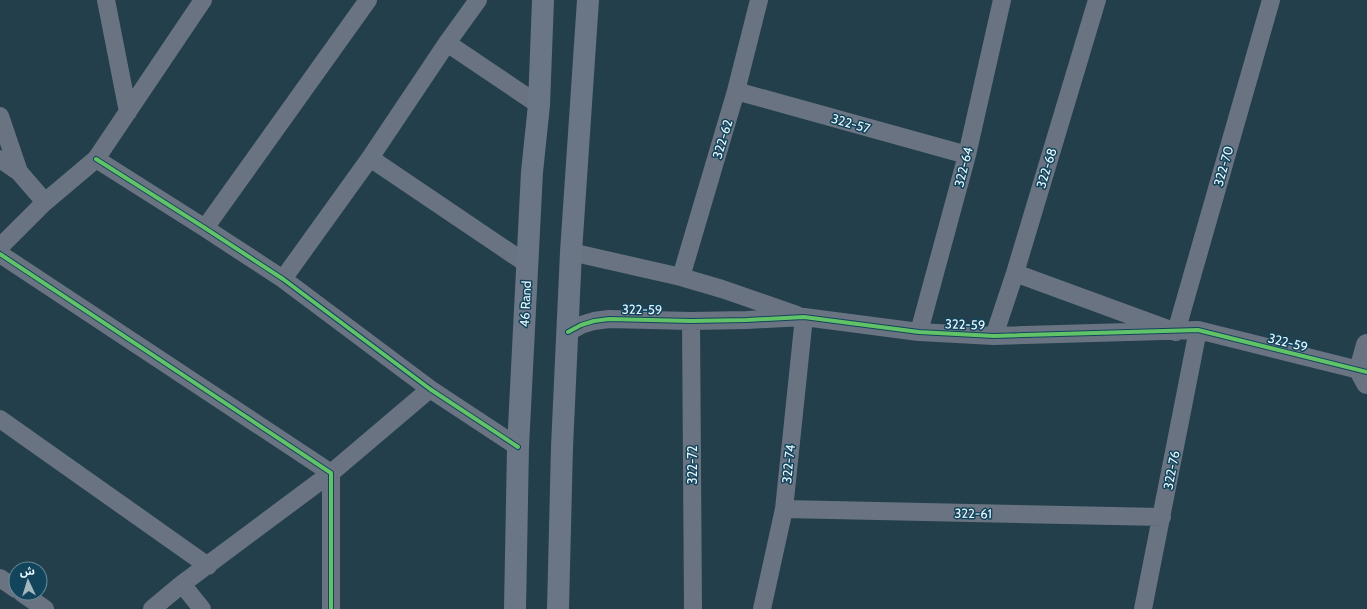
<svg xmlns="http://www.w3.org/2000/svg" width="1367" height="609" viewBox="0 0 1367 609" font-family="Cabin,'Noto Sans Arabic',sans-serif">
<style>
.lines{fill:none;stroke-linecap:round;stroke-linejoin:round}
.minor{stroke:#6a7381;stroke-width:18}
.tertiary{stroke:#6a7381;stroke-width:22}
.secondary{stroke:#6a7585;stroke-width:22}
.cycleway-casing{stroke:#12455c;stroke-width:6}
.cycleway{stroke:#61c268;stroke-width:4}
.labels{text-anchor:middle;stroke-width:3;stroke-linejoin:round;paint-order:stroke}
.street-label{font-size:13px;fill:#eaf7fe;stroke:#12455c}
</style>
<rect width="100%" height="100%" fill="#233f4b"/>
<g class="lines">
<path class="minor" d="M106,0L128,112
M447,43L539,105
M736,91L967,155
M0,116L19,172
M370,158L527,264
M0,159L19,172L45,202
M96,159L205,228L283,279L430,389L518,447
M205,228L368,0
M0,247L45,202L96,159L203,0
M571,252L681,277L722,289L797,315
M0,254L331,473V609
M1015,273L1176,332L1271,0
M681,277L736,91L759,0
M283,279L370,158L447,43L478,0
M691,321L693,609
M568,332L581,325L594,321L609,319L691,321L747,320L804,317L919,332L994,336L1198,330L1367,372
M919,332L967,155L1002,0
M994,336L1015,273L1097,0
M0,419L208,566
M784,509L1162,517
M0,578L16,589
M182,584L202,609
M22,593L45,609
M152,609L182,584L331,473L430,389
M762,609L784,509L804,317
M1143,609L1198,330"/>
<path class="tertiary" d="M1367,345L1360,370L1367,383"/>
<path class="secondary" d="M515,609L518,447L532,172L539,105L543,0
M558,609L562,447L571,252L588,0"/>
<g class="cycleway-casing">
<path id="cycleway" d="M96,159L205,228L283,279L430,389L518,447
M0,254L331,473V609
M568,332L581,325L594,321L609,319L691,321L747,320L804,317L919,332L994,336L1198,330L1367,372"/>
</g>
<use href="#cycleway" class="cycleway"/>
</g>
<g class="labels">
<g class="street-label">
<text transform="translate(851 123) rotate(16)" y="5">322-57</text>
<text transform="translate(722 139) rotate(-73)" y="5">322-62</text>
<text transform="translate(1223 166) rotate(-74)" y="5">322-70</text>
<text transform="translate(963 167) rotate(-76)" y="5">322-64</text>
<text transform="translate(1046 168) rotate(-73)" y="5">322-68</text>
<text transform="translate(525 304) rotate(-87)" y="5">46 Rand</text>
<text transform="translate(642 309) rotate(1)" y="5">322-59</text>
<text transform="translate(965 324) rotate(2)" y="5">322-59</text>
<text transform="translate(1288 342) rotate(14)" y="5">322-59</text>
<text transform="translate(788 464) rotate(-84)" y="5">322-74</text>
<text transform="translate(692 465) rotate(-90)" y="5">322-72</text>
<text transform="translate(1171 470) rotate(-79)" y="5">322-76</text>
<text transform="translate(973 513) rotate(1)" y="5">322-61</text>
</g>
</g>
<g transform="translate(28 581) rotate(356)"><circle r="19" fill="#12455c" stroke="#688c9d"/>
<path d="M0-3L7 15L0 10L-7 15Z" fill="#a4b7bf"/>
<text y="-6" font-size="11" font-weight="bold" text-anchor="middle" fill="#eaf7fe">ش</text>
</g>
</svg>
